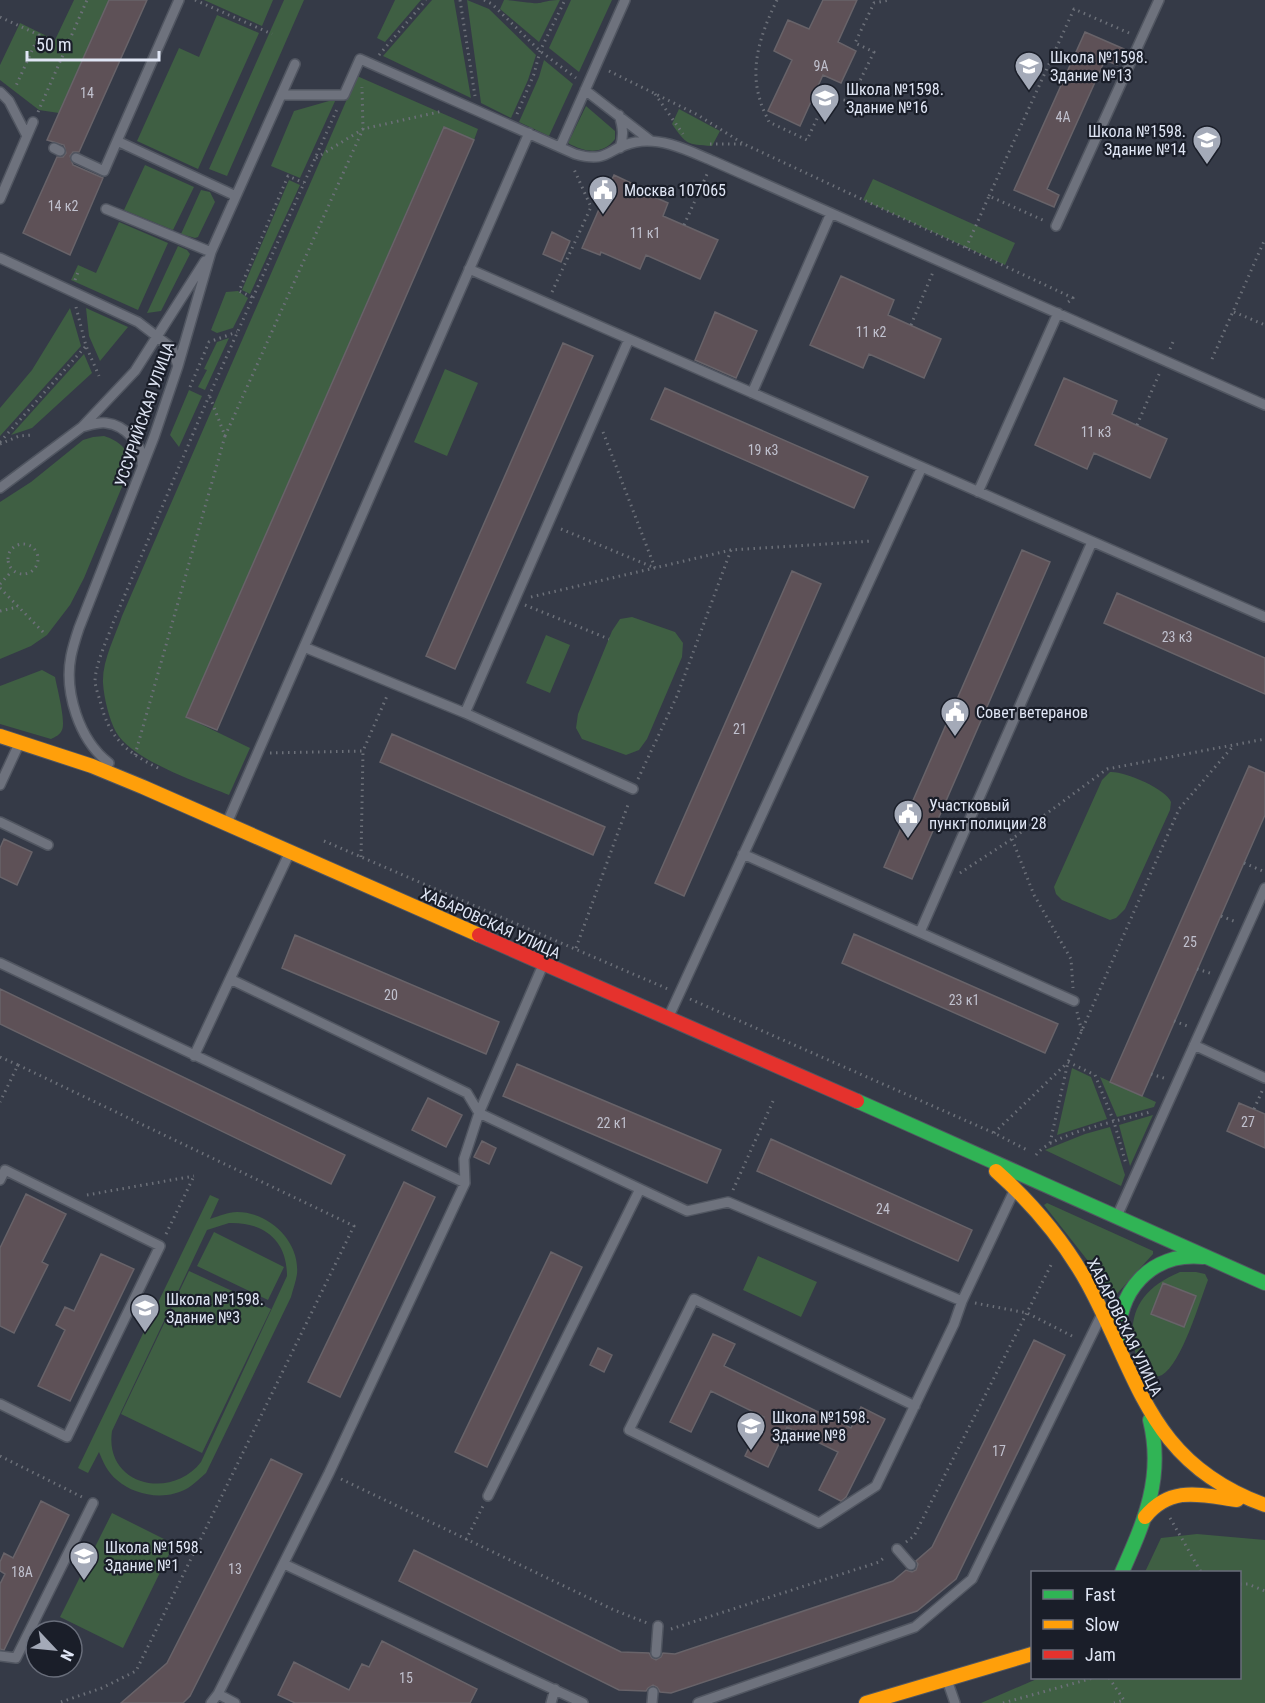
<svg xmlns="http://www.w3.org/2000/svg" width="1265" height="1703" viewBox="0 0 1265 1703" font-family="'Roboto Condensed',sans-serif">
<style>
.green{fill:#3f5f43;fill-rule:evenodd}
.building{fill:#5e5157;stroke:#686369;stroke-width:1.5}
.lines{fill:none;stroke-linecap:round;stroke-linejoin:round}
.lane-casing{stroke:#515661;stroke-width:12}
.fast-casing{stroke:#515661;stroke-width:16}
.slow-casing{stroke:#515661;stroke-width:16}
.jam-casing{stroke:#515661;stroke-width:16}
.path{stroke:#6c7079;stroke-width:3;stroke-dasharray:1.5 4.5;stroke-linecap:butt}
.lane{stroke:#6e727d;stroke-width:9}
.fast{stroke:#30b455;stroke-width:14}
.slow{stroke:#ff9f0a;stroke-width:14}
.jam{stroke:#e5322d;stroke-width:14}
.labels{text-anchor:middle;stroke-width:4.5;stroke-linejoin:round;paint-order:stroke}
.number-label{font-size:14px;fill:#c0c1ce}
.poi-label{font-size:16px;fill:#e0e6f5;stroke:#1a1e29;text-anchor:start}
.street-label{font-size:16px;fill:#e0e6f5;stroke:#1a1e29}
</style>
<rect width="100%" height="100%" fill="#353a47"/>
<path class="green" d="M74,0H109L59,113L39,110L0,80V65L20,23L55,40Z
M204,0H273L262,26Z
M284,0H304L227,176L209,169Z
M395,0H421L385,42L377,38Z
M432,0H454L471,98L383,56Z
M467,0L489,9L536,55L528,80L511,118L481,103Z
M504,0C513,0 533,4 540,3C547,1 552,0 560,0L539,42L500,9Z
M571,0H612L579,72L549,48Z
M217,15L259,33L198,169L137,141L179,48L199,57Z
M544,60L573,84L549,136L519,122L539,77Z
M357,76L478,129L474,140L443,128L186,717L250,748L229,795C198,782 133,761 116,732C109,719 104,698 103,683C102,661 115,637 122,616Z
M336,99L300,178L271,166L294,111Z
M586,106L615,131V139C602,156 584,152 568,143Z
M679,109L720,131L712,146C686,144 687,145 672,124Z
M145,165L194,187L173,230L124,210Z
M873,179L1015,243L1005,265L863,200Z
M289,180L300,185L250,294L242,290Z
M201,190L210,192L215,202L198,237L195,238L181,234Z
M119,222L168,243L138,310L71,280L78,265L96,273Z
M178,246L187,250L190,254L161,311L147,313Z
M238,291L248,298L233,328L217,333L211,330L226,292Z
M70,308L81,346L0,436V408L32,370Z
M86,308L128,327L100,361L89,336Z
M229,338L205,390L198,387L207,370L204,369L217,342Z
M84,354L92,373L32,428L11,435Z
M445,369L478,383L447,456L414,442Z
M189,390L202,396L179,447L170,435Z
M104,436C120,441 132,451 129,470L84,578L70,605L47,635L31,646L0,659V502L31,482L83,440L93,437Z
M632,617L675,632L683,643L682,657L647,739L639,750L626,755L582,739L576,728L578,714L612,631L620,619Z
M546,635L570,645L550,693L526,683Z
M42,670L55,677C57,688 66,721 62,730C60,735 55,737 51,739L0,724V686Z
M1110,772C1125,771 1166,789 1171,802L1170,810L1125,909L1116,918L1110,920L1062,900L1056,894L1054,887L1102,780Z
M1072,1068L1091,1077L1107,1119L1057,1135Z
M1100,1077L1156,1102L1154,1107L1117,1117Z
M1153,1115L1130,1166L1119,1125Z
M1110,1127L1125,1175L1121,1186L1045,1150L1085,1134Z
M210,1195L219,1199L210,1219C219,1216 228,1212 237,1212C269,1212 300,1241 297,1274C296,1281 293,1289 291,1297L206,1473C200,1478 194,1484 188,1488C166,1501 135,1496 117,1480C108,1473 103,1462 99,1452L88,1473L78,1468ZM229,1223C264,1222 287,1240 287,1276L201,1462C171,1501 104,1485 112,1431L207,1230Z
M1047,1203L1153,1251V1254L1115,1296H1110L1092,1266L1044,1205Z
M214,1232L284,1267L268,1300L197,1266Z
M758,1256L817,1282L801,1317L743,1290Z
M189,1271L271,1309L202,1453L121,1414Z
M1180,1272H1196L1205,1274L1208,1280C1199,1303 1182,1363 1162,1375C1156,1378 1151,1377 1144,1377C1123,1330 1129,1293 1180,1272Z
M112,1513L174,1544L123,1648L60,1617Z
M1197,1534L1265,1540V1703H981L1039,1678H1240V1572H1145L1161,1538Z"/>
<path class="building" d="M109,0H147L79,152H73L70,156L73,165L103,178L70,255L23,233L57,157H63L66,153L64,145L47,140Z
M823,0H857L838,42L856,51L841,83L823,75L800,126L768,111L792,60L774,51L788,20L809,29Z
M1085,32L1124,49L1117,65L1105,60L1047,189L1059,195L1054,207L1014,190Z
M444,127L474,140L217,730L186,717Z
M614,175L633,184L632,187L668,203L663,216L718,240L700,279L646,255L640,269L601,252L600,255L582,248Z
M552,232L570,241L561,262L543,254Z
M841,276L894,300L888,315L941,339L924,378L869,354L863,368L810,345Z
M715,312L757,331L736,378L695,360Z
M563,343L593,356L455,669L426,656Z
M1064,378L1117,401L1112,414L1167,439L1150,478L1094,453L1087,469L1035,445Z
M665,388L868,477L854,508L651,419Z
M1022,550L1050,562L912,879L884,867Z
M792,571L821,584L684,896L655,883Z
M1117,593L1265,658V694L1104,623Z
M392,734L605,827L593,855L380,762Z
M1249,766L1265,773V815L1142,1096L1110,1082Z
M4,839L32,852L17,885L0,877V848Z
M854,934L1058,1024L1045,1053L842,963Z
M295,935L499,1022L486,1054L282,968Z
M0,989L345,1155L331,1184L0,1024Z
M517,1064L721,1150L707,1183L503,1096Z
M428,1098L462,1115L446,1147L412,1130Z
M1239,1103L1265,1114V1148L1227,1131Z
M771,1139L972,1230L958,1261L757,1171Z
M482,1141L496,1148L489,1164L474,1157Z
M404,1182L435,1197L340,1397L308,1382Z
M26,1194L66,1214L42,1262L48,1265L14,1333L0,1326V1248Z
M551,1252L582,1267L487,1467L455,1452Z
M101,1254L134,1269L70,1401L38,1386L65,1330L56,1325L65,1307L74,1311Z
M1163,1283L1196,1296L1184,1327L1151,1314Z
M713,1334L735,1344L724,1366L851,1428L861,1407L885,1419L846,1497L841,1501L819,1490L838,1452L787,1427L768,1467L745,1456L764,1417L711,1391L691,1432L670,1422Z
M1034,1340L1065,1355L956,1579L917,1611L671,1693L660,1692L657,1687L653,1685L648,1688L646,1691L619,1690L399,1581L414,1550L621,1652L649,1653L652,1658L656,1660L661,1657L663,1653L675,1654L893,1581L906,1570L912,1572L916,1570L918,1564L916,1561L932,1547Z
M598,1348L612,1355L604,1372L590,1365Z
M271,1459L302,1474L190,1696L183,1703H121L167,1663Z
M41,1501L69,1515L4,1650L0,1649V1584L5,1574L0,1571V1562L4,1553L13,1558Z
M382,1641L477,1689L470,1703H295L278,1695L294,1662L349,1690L362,1664L369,1667Z"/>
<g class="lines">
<g class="lane-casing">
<path id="lane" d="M585,90L651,141
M0,92L9,101L27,136
M281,95H344L360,59L575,154C610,164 607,147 636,142C662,137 689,151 713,161L1265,405
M619,115C623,127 624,136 620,148
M117,141L179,0
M560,147L625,0
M54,148L60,151
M76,158L104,171L117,141L236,196
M0,199L33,122
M106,209L211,252
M1056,226L1159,0
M0,258L138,322L172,348L178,366
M469,269L1265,617
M752,393L831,213
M82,427L135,371L205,261
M0,488L82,427C90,425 98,422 106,423C125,425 144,445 142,464
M978,492L1058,313
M304,647L465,713L633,789
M465,713L629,339
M109,763C79,740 64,692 71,656C73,646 76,637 79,628L154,437L178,366L211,252L295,64
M0,785L19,744
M0,822L48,845
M227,823L529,133
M289,854L230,979L467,1093L479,1113L687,1211L728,1202L962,1301L1014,1191
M743,854L1074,1001
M920,932L1092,542
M0,963L465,1183L464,1159L479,1113L543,965
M669,1016L922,467
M1194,1045L1265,1078
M194,1056L230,979
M0,1180L5,1170L160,1246L67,1437L0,1404
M1118,1214L1265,888
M915,1406L694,1299L629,1430L819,1523L876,1486L954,1324L962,1301
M488,1496L640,1189
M897,1549L911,1565
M284,1564L583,1703
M656,1653L658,1626
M0,1656L16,1658L93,1503
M947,1680L955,1703
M218,1694L235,1703
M211,1703L218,1694L329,1473L465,1183
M551,1703L555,1689
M652,1703L653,1692
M698,1703L915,1627L972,1579L1100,1318"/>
</g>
<g class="fast-casing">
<path id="fast" d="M857,1101L1265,1283
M1119,1343C1115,1292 1151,1252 1203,1257
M1122,1572C1145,1520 1164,1477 1150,1420"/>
</g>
<g class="slow-casing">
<path id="slow" d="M0,736L92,766L143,787L479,935
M996,1171C1033,1204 1064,1241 1088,1284C1140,1380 1149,1463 1265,1505
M1145,1517C1171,1485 1201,1495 1237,1500
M866,1703L1032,1654"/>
</g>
<g class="jam-casing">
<path id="jam" d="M479,935L857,1101"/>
</g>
<path class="path" d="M195,0L272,34
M460,0L475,96
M484,0L492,4L540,51L576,78
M777,0C762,31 749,65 760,100C762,108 766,115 769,122L807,140L827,97L850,101L874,52L855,43L874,3L890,0
M0,17L39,35L15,88
M379,55L426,0
M609,71L698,115L742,143
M655,94L683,134
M38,112L87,0
M517,114L534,74L540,51L565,0
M710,144H744L1073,298L1067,303
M316,158L363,129L443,111
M989,196L1074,9L1129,33
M684,225L708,172
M966,248L989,196L1045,221
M75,280L78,272
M552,292L591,207L573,167
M252,297L239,291L288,176L304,183
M76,307L86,346L99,376
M1234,312L1265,325
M911,325L933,272
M1170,349L1173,342
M1212,359L1265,239
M190,387L209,342L237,332
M1137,425L1160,372
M603,432L655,568
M225,436L363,129L362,87
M0,442L86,346
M0,444L19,436L32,435
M561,529L655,568
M8 559a15 15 0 1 1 30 0a15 15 0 1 1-30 0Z
M0,584L12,571
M0,588L44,633
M531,597L731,550L873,541
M525,605L609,639
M0,611L18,607
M270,753L363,751L387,696
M135,755L225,436L210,397
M158,768C126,752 108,737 100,700C98,695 96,688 95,682C95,665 107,640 113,623L209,396L338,107
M638,779L677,696L731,550
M1012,839L1034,895L1071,959L1073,988
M324,841L668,989
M361,857L363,751
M1244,863L1265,872
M960,873L1012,839L1107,769L1265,739
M1221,916L1236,922
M576,948L629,802
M1197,969L1213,974
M690,999L994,1133L1029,1151
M1077,1012L1082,1032
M1174,1021L1190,1027
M0,1057L18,1065L0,1102
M1068,1062L1095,1075L1114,1122L1126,1164
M18,1065L354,1226L136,1671L102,1688L58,1703
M1151,1074L1167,1079
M1254,1109L1263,1089
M994,1133L1067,1063
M1050,1143L1068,1062L1179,809L1234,745
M1036,1155C1052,1133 1123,1120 1150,1112
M733,1190L774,1099
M87,1195L194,1176
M166,1234L194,1176
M975,1303L1027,1313L1076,1338
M0,1456L82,1497
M341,1479L614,1610L647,1623
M1170,1518L1201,1572
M466,1540L483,1506
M906,1542L914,1536L1051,1265
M1240,1584H1248L1265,1591
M671,1629L879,1562L886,1556
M1109,1678L1124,1700L1114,1703
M1003,1703L1093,1678"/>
<use href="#lane" class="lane"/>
<use href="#fast" class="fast"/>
<use href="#slow" class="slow"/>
<use href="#jam" class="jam"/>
</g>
<defs>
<g id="school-pin" transform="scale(1.5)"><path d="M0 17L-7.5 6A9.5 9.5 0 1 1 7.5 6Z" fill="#a4aab8" stroke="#1a1e29"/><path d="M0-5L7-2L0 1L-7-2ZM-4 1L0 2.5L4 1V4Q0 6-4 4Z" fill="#fff"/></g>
<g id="civic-pin" transform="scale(1.5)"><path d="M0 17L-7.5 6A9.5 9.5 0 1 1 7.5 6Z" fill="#a4aab8" stroke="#1a1e29"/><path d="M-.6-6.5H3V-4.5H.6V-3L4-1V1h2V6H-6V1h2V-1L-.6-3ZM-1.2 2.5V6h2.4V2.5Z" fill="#fff"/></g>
</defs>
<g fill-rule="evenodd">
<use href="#school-pin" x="1029" y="66"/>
<use href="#school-pin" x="825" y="98"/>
<use href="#school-pin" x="1207" y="140"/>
<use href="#civic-pin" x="603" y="190"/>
<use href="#civic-pin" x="955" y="712"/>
<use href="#civic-pin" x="908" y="814"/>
<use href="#school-pin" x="145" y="1308"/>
<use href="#school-pin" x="751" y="1426"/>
<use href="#school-pin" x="84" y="1556"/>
</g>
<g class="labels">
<g class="number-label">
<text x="821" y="71">9А</text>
<text x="87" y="98">14</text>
<text x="1063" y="122">4А</text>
<text x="63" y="211">14 к2</text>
<text x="645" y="238">11 к1</text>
<text x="871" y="337">11 к2</text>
<text x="1096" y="437">11 к3</text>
<text x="763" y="455">19 к3</text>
<text x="1177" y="642">23 к3</text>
<text x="740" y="734">21</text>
<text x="1190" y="947">25</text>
<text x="391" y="1000">20</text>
<text x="964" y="1005">23 к1</text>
<text x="1248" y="1127">27</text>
<text x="612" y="1128">22 к1</text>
<text x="883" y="1214">24</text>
<text x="999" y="1456">17</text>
<text x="235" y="1574">13</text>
<text x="22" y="1577">18А</text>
<text x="406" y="1683">15</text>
</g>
<g class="poi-label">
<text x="1050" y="63">Школа №1598.<tspan x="1050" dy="18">Здание №13</tspan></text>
<text x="846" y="95">Школа №1598.<tspan x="846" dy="18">Здание №16</tspan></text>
<text x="1186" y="137" text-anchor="end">Школа №1598.<tspan x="1186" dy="18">Здание №14</tspan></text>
<text x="624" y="196">Москва 107065</text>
<text x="976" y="718">Совет ветеранов</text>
<text x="929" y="811">Участковый<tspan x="929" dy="18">пункт полиции 28</tspan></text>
<text x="166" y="1305">Школа №1598.<tspan x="166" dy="18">Здание №3</tspan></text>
<text x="772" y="1423">Школа №1598.<tspan x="772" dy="18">Здание №8</tspan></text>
<text x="105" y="1553">Школа №1598.<tspan x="105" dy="18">Здание №1</tspan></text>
</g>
<g class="street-label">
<text transform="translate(144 414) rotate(-71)" y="6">УССУРИЙСКАЯ УЛИЦА</text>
<text transform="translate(491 923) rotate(24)" y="6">ХАБАРОВСКАЯ УЛИЦА</text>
<text transform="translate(1125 1327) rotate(64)" y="6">ХАБАРОВСКАЯ УЛИЦА</text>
</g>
</g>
<rect x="1031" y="1571" width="210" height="108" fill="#1a1e29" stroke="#696e7b" stroke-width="1.5"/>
<rect x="1043" y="1590" width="30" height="9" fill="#30b455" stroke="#696e7b" stroke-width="1.5"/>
<text x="1085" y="1601" font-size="18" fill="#e0e6f5">Fast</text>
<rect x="1043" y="1620" width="30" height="9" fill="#ff9f0a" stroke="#696e7b" stroke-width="1.5"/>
<text x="1085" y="1631" font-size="18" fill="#e0e6f5">Slow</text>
<rect x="1043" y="1650" width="30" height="9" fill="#e5322d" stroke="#696e7b" stroke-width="1.5"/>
<text x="1085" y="1661" font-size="18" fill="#e0e6f5">Jam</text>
<g transform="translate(54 1649) rotate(116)"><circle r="28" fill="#1a1e29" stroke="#696e7b" stroke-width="1.5"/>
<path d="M0-4.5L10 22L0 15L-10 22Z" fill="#a4aab8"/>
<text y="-9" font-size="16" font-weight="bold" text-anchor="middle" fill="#e0e6f5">N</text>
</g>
<path d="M27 51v9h132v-9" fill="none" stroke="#e0e6f5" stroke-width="3"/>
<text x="36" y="51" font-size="18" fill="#e0e6f5" stroke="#1a1e29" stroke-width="4.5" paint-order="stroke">50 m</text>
</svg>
